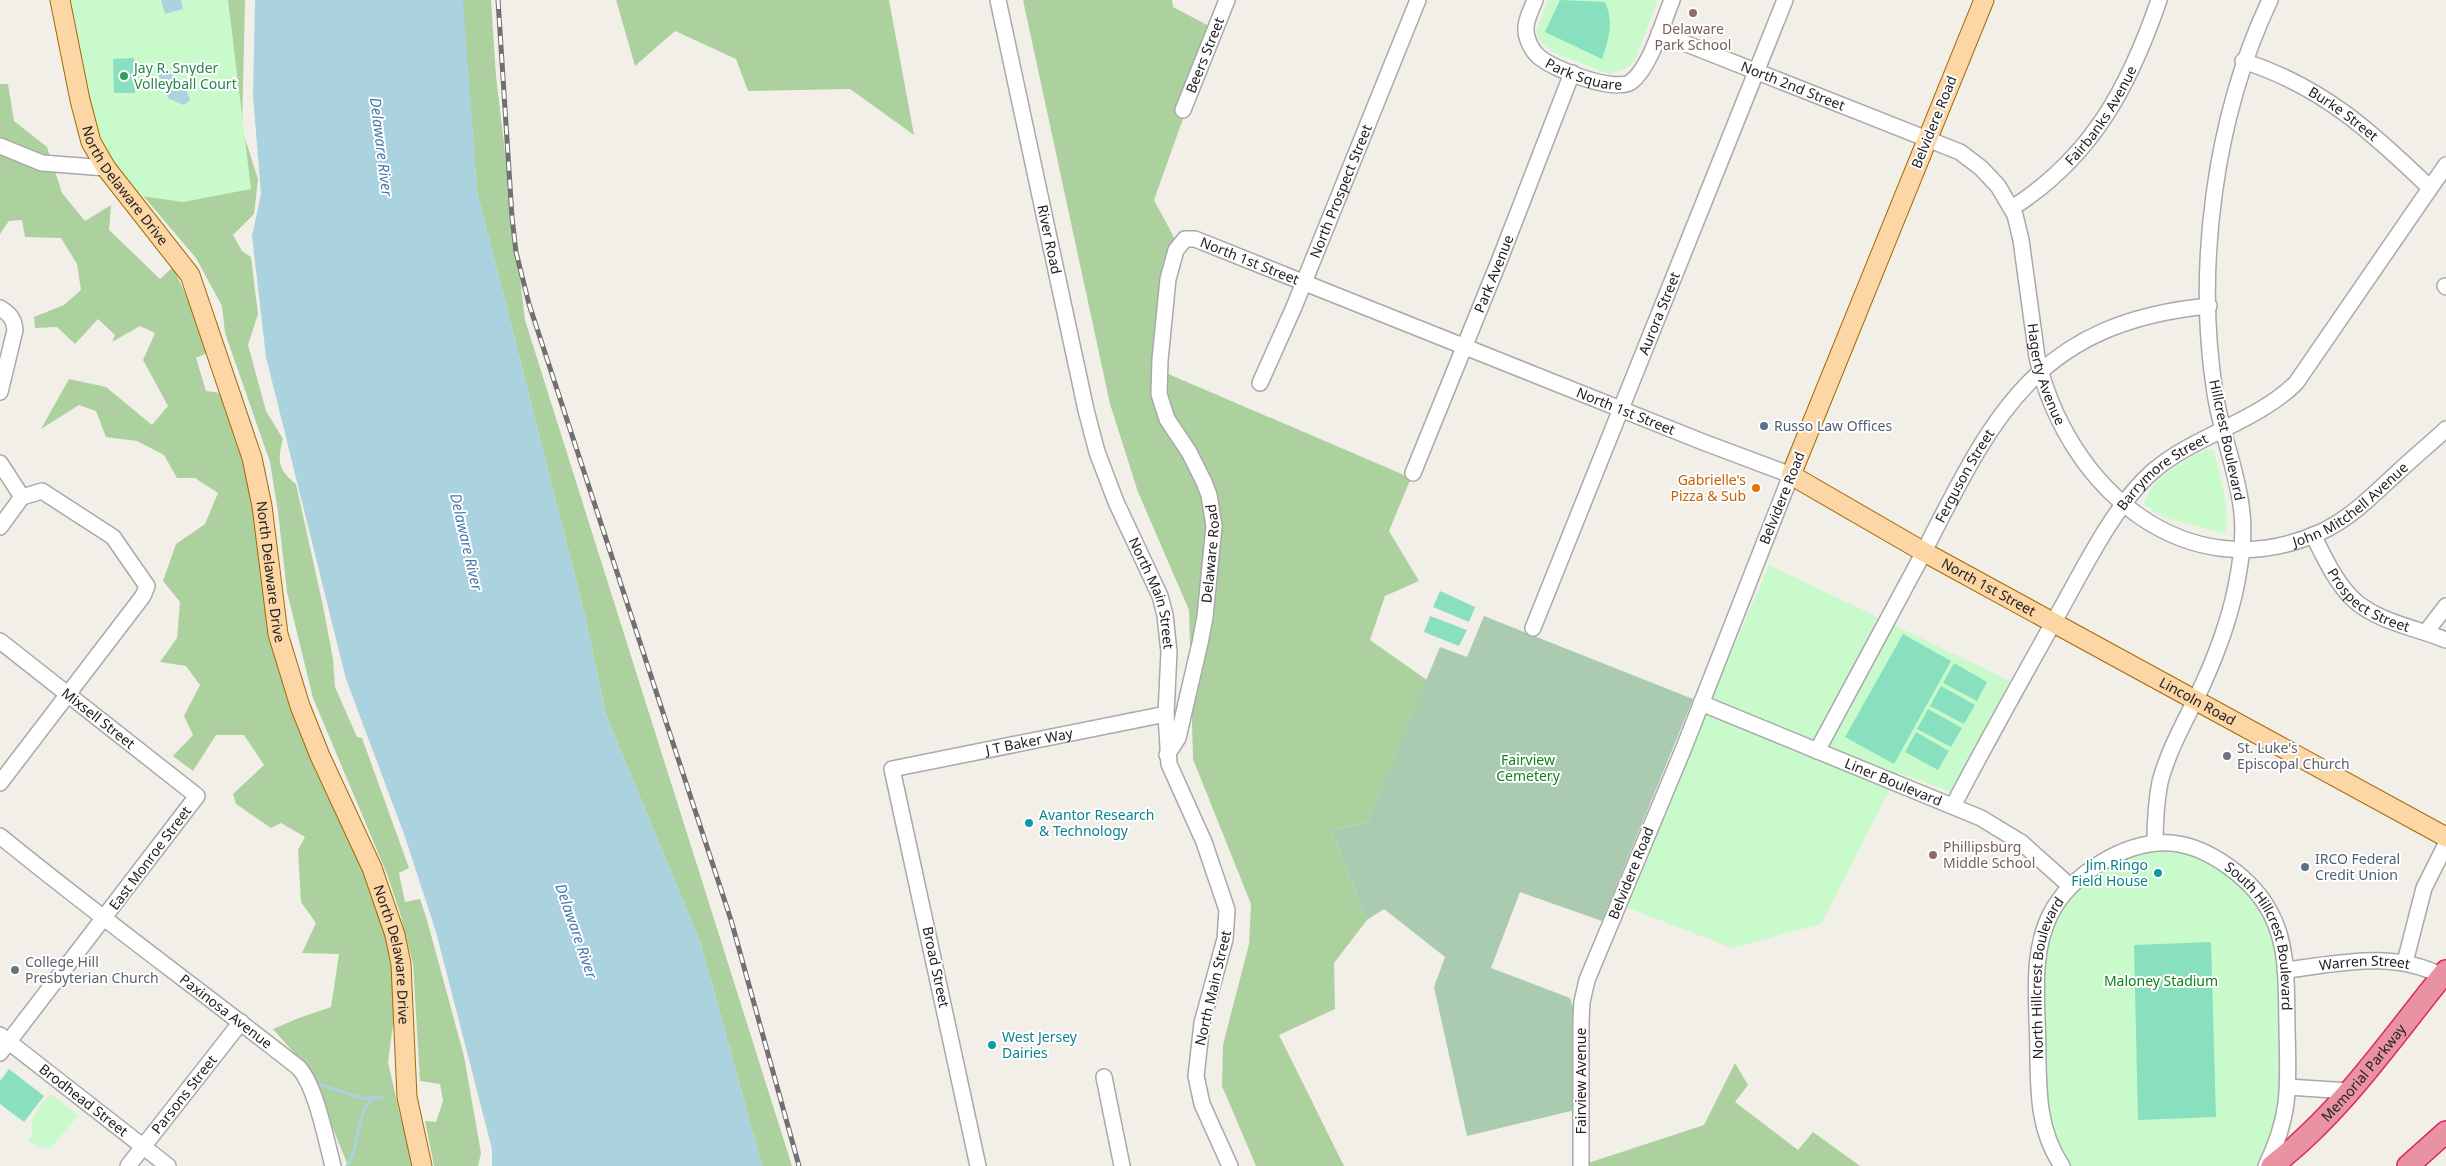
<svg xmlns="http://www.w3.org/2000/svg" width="2446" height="1166" viewBox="0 0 2446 1166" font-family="'Noto Sans',sans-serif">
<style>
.forest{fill:#add19e}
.cemetery{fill:#aacbaf}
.park{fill:#c8facc}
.pitch{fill:#88e0be}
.water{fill:#aad3df}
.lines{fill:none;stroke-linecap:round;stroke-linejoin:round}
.stream{stroke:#aad3df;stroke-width:3}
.minor-casing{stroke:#a9a9a9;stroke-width:18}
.major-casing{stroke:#a06b00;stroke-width:21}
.highway-casing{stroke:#dc2a67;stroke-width:24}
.minor{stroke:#fff;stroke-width:15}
.major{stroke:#fcd6a4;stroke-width:19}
.highway{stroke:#e892a2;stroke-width:21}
.rail-casing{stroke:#707070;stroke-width:5}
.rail{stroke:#fff;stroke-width:3;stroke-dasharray:9;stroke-linecap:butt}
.education-dot{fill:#8d6e63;stroke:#fff;stroke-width:2}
.leisure-dot{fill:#2e9e5b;stroke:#fff;stroke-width:2}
.service-dot{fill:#5c6f8a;stroke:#fff;stroke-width:2}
.food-dot{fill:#e8710a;stroke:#fff;stroke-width:2}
.worship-dot{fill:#6b7280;stroke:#fff;stroke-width:2}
.culture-dot{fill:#0f9aa8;stroke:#fff;stroke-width:2}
.labels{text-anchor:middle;stroke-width:4;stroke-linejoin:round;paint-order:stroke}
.education-label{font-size:14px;fill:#785e54;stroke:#fff}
.street-label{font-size:14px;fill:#222;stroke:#fff}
.leisure-label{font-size:14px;fill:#27864d;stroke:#fff;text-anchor:start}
.service-label{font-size:14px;fill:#4e5e75;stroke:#fff;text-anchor:start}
.food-label{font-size:14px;fill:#c56008;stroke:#fff;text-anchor:end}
.worship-label{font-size:14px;fill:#5b616d;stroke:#fff;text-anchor:start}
.park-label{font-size:14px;fill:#0c8416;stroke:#fff}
.culture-label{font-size:14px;fill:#0d838f;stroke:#fff;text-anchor:start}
.water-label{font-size:15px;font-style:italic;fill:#4a7aab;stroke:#fff}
</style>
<rect width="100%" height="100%" fill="#f2efe9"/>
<path class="forest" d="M211,0H245L242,129L258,179L254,214L233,235L242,251L251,257L258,314L248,345L266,411L283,439C277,460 278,470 296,484L323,606L333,659L335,687L357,737L362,738L409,868L399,873L405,902L420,899L427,920L464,1056L481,1153L478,1166H434L425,1121L436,1122L443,1101L440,1084L420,1081L413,964L400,913L387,874L313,698L287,592L278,512L270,462L225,333L222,306L196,258L139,191Z
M462,0H491L496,76L525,320L792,1166H762L701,944L606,715L585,616L477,191Z
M616,0H889L914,135L850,89L748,91L736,59L675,31L635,66Z
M1023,0H1172L1173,7L1215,29L1154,200L1176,241L1159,370L1411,478L1389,531L1419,581L1385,596L1370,640L1427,680L1367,823L1331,830L1367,920L1334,963L1335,1009L1279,1035L1344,1166H1256L1222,1086L1223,1045L1249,944L1251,904L1193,759L1189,610L1138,492L1110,404Z
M0,84H8L14,121L47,147L62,193L85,221L111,205L109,230L160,279L173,267L192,309L207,353L196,358L206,391L220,393L255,496L265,603L377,890L391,948L396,1002L388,1062L400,1115L415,1166H348L310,1071L273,1029L299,1018L331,1007L339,954L302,953L316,923L301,902L298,850L305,837L281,823L271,828L236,804L233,794L264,765L244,735H216L193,771L173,756L193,735L184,716L200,685L186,666L160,662L177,638L180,602L163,581L176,544L205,524L218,493L195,478H177L164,455L137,441L106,437L96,411L79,405L41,429L69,379L106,387L152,425L168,406L143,360L155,333L140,326L112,342L115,335L98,319L75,344L57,327L35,328L34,317L64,305L81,290L77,264L61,238L25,237L22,220L9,221L0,234Z
M1735,1063L1748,1085L1735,1102L1798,1150L1813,1132L1860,1166H1579L1704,1125Z"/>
<path class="cemetery" d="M1484,616L1693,699L1602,921L1520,892L1491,968L1570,998L1574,1010L1575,1110L1467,1136L1434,987L1445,957L1384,909L1367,920L1331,830L1367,823L1440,647L1467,657Z"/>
<path class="park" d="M60,0H228L251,189L183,202L126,194L106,168Z
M1548,0H1658L1634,62L1623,70L1609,74L1552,52L1541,42L1536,32Z
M2207,449L2214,451C2220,478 2231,507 2225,534L2160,516L2144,504C2149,480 2186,459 2207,449Z
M1769,565L2010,681L1951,792L1898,773L1821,924L1732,948L1623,906Z
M2155,843L2222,862L2276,924L2288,1087L2266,1166H2062L2045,1134L2037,958L2071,886Z
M50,1094L79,1115L49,1150L46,1146L41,1149L28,1140L33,1133C27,1117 41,1107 50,1094Z"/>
<path class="pitch" d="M1560,0L1605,2C1614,22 1609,39 1602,59L1545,32Z
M134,58L135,93H114L113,59Z
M1440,591L1475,607L1469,622L1433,607Z
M1430,616L1467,630L1459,646L1424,632Z
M1903,634L1951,661L1894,764L1845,737Z
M1954,663L1987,682L1977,701L1943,683Z
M1941,686L1975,705L1964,724L1930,706Z
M1928,709L1962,728L1951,747L1917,729Z
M1916,732L1949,751L1938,770L1905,752Z
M2211,942L2216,1117L2138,1120L2134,945Z
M9,1069L44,1096L24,1122L0,1104V1081Z"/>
<path class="water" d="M161,0H181L183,9L165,14Z
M255,0H463L477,191L585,616L606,715L701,944L762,1166H492V1149L436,932L404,834L346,679L266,357L252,236L261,194L253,96Z
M159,65L185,85L190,100L184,105L169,99L155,67Z"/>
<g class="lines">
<path class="stream" d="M318,1084L365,1099L371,1097L382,1098
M347,1166C361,1146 355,1110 375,1098"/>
<g class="minor-casing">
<g id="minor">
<path id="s1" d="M998,0L1086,410L1097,452L1116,502L1160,596L1165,615L1169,652L1166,714L1169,764L1204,842L1227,910L1225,939L1202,1023L1196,1076L1202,1104L1230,1166"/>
<path id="s2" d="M1535,0C1530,13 1522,26 1528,40C1530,46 1534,52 1538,56C1552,69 1614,93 1631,82C1650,68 1663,22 1672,0"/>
<path id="s3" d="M1659,33L1960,152L1981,168L1998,186L2015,215L2021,240L2037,357C2066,486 2185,593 2321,532C2351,518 2374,494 2398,472C2414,457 2430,444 2446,429"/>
<path id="s4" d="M2243,61C2322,86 2372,132 2430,188"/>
<path id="s5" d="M1183,110L1227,0"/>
<path d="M0,146L42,163L106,168"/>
<path id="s6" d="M2012,208C2092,157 2129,87 2159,0"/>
<path d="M2445,286L2446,287"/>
<path d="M0,308C10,314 14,319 15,330L0,392"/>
<path id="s7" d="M1260,383L1294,307L1418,0"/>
<path d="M0,463L22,497"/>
<path id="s8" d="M1413,473L1500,259L1572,73"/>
<path d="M0,527L22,497"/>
<path id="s9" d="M2313,535C2324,557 2336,583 2354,600C2378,622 2417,628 2446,640"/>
<path id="s10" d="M1533,628L1785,0"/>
<path d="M2426,632L2446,606"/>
<path id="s11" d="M0,641L197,796L0,1053"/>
<path id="s12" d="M1701,703L1981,818L2022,843L2070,886"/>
<path id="s13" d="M1817,751C1850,689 1884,627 1917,565C1990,423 2030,323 2209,306"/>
<path id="s14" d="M1167,755L1178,738L1200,643L1205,617L1214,526L1209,495L1204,482L1189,452L1167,419L1159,394L1160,360L1168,279L1176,250L1185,239H1195L1703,442L1791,475L1683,750L1587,980L1582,1002L1581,1020V1166"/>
<path d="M0,783L143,596L147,586L113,537L42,491L22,497"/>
<path id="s15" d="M1953,806C1988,739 2025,673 2062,607C2086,564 2115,505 2152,472C2195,435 2255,423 2296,383L2446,165"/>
<path id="s16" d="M0,836C98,916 200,990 299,1068C316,1087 326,1140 333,1166"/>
<path d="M2155,843C2155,823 2156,803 2160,782C2169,748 2187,718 2202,686C2219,649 2233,610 2239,570C2242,552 2244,531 2242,513C2238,472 2221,434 2215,393C2195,266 2215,116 2270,0"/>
<path d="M2405,962L2424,888L2446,844"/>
<path id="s17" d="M2285,970C2339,964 2392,950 2442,976"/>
<path id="s18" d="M0,1035L168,1166"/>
<path d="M1104,1077L1122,1166"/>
<path d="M2288,1087L2349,1091"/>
<path id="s19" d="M128,1166L241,1022"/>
<path id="s20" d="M978,1166L892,769L1166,714"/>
<path id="s21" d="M2062,1166C2032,1122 2040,1071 2037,1020C2036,984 2034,948 2050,915C2070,875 2125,840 2171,843C2209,846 2254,880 2271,914C2289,948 2286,989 2287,1027C2288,1083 2292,1113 2266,1166"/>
</g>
</g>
<g class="major-casing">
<g id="major">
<path id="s22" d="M60,0L80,100L91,142L106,168L190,275L252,458L262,506L278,634L300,706L320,756L372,868L395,935L401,964L407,1097L422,1166"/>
<path id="s23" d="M1984,0L1791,475L1924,552L2446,837"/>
</g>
</g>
<g class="highway-casing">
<g id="highway">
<path id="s24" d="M2272,1166C2341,1113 2391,1039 2446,971"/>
<path d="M2408,1166L2446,1132"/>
</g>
</g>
<use href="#minor" class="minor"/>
<use href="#major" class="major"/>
<use href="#highway" class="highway"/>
<g class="rail-casing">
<path id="rail" d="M498,0L512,217L516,252L529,304L731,920L799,1166"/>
</g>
<use href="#rail" class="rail"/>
</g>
<g class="education-dot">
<circle cx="1693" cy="13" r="5"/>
<circle cx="1933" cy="855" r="5"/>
</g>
<circle class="leisure-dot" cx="124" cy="76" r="5"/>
<g class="service-dot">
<circle cx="1764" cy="426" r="5"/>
<circle cx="2305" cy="867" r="5"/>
</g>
<circle class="food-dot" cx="1756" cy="488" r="5"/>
<g class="worship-dot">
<circle cx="2227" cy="756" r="5"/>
<circle cx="15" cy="970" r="5"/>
</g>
<g class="culture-dot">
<circle cx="1029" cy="823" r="5"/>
<circle cx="2158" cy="873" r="5"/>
<circle cx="992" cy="1045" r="5"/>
</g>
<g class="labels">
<g class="education-label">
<text x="1693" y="34">Delaware<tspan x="1693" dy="16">Park School</tspan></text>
<text x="1943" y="852" text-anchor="start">Phillipsburg<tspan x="1943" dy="16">Middle School</tspan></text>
</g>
<g class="street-label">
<text dy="5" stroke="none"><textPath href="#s5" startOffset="59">Beers Street</textPath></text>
<text dy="5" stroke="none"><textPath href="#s2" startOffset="111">Park Square</textPath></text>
<text dy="5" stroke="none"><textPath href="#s3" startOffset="144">North 2nd Street</textPath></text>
<text dy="5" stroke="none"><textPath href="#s4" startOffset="114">Burke Street</textPath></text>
<text dy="5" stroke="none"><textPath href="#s6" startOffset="130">Fairbanks Avenue</textPath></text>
<text transform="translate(1934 122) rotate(-68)" y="5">Belvidere Road</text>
<text dy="5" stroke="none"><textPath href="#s22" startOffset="200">North Delaware Drive</textPath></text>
<text dy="5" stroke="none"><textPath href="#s7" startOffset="208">North Prospect Street</textPath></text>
<text dy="5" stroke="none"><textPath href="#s1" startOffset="245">River Road</textPath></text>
<text dy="5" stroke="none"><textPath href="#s14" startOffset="609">North 1st Street</textPath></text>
<text dy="5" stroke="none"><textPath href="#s8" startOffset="215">Park Avenue</textPath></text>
<text dy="5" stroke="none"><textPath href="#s10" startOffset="339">Aurora Street</textPath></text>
<text dy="5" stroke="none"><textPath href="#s3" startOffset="571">Hagerty Avenue</textPath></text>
<text dy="5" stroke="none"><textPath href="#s14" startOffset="1014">North 1st Street</textPath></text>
<text transform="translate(2227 440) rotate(78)" y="5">Hillcrest Boulevard</text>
<text dy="5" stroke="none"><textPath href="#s13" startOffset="312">Ferguson Street</textPath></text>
<text dy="5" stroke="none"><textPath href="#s15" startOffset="398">Barrymore Street</textPath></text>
<text transform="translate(1782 498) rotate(-68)" y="5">Belvidere Road</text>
<text dy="5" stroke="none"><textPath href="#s3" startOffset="976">John Mitchell Avenue</textPath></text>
<text dy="5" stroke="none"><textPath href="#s14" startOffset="208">Delaware Road</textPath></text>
<text dy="5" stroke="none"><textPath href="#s22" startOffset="620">North Delaware Drive</textPath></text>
<text dy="5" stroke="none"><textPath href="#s23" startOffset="740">North 1st Street</textPath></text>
<text dy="5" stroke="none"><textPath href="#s1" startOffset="615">North Main Street</textPath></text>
<text dy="5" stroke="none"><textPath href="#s9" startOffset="89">Prospect Street</textPath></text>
<text dy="5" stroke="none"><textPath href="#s23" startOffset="978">Lincoln Road</textPath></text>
<text dy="5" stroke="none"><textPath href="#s11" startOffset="125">Mixsell Street</textPath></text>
<text dy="5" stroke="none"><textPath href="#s20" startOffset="546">J T Baker Way</textPath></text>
<text dy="5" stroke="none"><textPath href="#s12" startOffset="208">Liner Boulevard</textPath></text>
<text transform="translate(150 858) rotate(-53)" y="5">East Monroe Street</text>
<text transform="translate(1631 873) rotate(-68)" y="5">Belvidere Road</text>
<text dy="5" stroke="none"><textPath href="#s21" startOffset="548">South Hillcrest Boulevard</textPath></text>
<text dy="5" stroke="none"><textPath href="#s22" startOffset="1025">North Delaware Drive</textPath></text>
<text dy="5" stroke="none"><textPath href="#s17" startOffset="80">Warren Street</textPath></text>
<text transform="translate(936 967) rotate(78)" y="5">Broad Street</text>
<text dy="5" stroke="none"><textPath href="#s21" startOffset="194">North Hillcrest Boulevard</textPath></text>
<text transform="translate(1213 988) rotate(-77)" y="5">North Main Street</text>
<text dy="5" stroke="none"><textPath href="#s16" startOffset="286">Paxinosa Avenue</textPath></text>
<text dy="5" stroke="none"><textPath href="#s24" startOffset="131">Memorial Parkway</textPath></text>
<text transform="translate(1581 1081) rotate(-90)" y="5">Fairview Avenue</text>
<text dy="5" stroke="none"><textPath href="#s19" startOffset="91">Parsons Street</textPath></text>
<text dy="5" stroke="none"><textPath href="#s18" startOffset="106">Brodhead Street</textPath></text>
</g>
<g class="leisure-label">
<text x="134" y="73">Jay R. Snyder<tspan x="134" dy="16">Volleyball Court</tspan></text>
</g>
<g class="service-label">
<text x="1774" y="431">Russo Law Offices</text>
<text x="2315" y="864">IRCO Federal<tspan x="2315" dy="16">Credit Union</tspan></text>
</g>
<g class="food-label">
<text x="1746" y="485">Gabrielle's<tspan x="1746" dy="16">Pizza &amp; Sub</tspan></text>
</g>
<g class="worship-label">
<text x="2237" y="753">St. Luke's<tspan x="2237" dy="16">Episcopal Church</tspan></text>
<text x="25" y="967">College Hill<tspan x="25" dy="16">Presbyterian Church</tspan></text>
</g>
<g class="park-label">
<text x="1528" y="765">Fairview<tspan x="1528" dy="16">Cemetery</tspan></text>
<text x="2161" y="986">Maloney Stadium</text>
</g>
<g class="culture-label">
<text x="1039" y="820">Avantor Research<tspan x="1039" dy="16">&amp; Technology</tspan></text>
<text x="2148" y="870" text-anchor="end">Jim Ringo<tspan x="2148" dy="16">Field House</tspan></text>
<text x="1002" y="1042">West Jersey<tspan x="1002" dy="16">Dairies</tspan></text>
</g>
<g class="water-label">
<text transform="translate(381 147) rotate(83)" y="5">Delaware River</text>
<text transform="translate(466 542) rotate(77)" y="5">Delaware River</text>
<text transform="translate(576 931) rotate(71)" y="5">Delaware River</text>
</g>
</g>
</svg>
